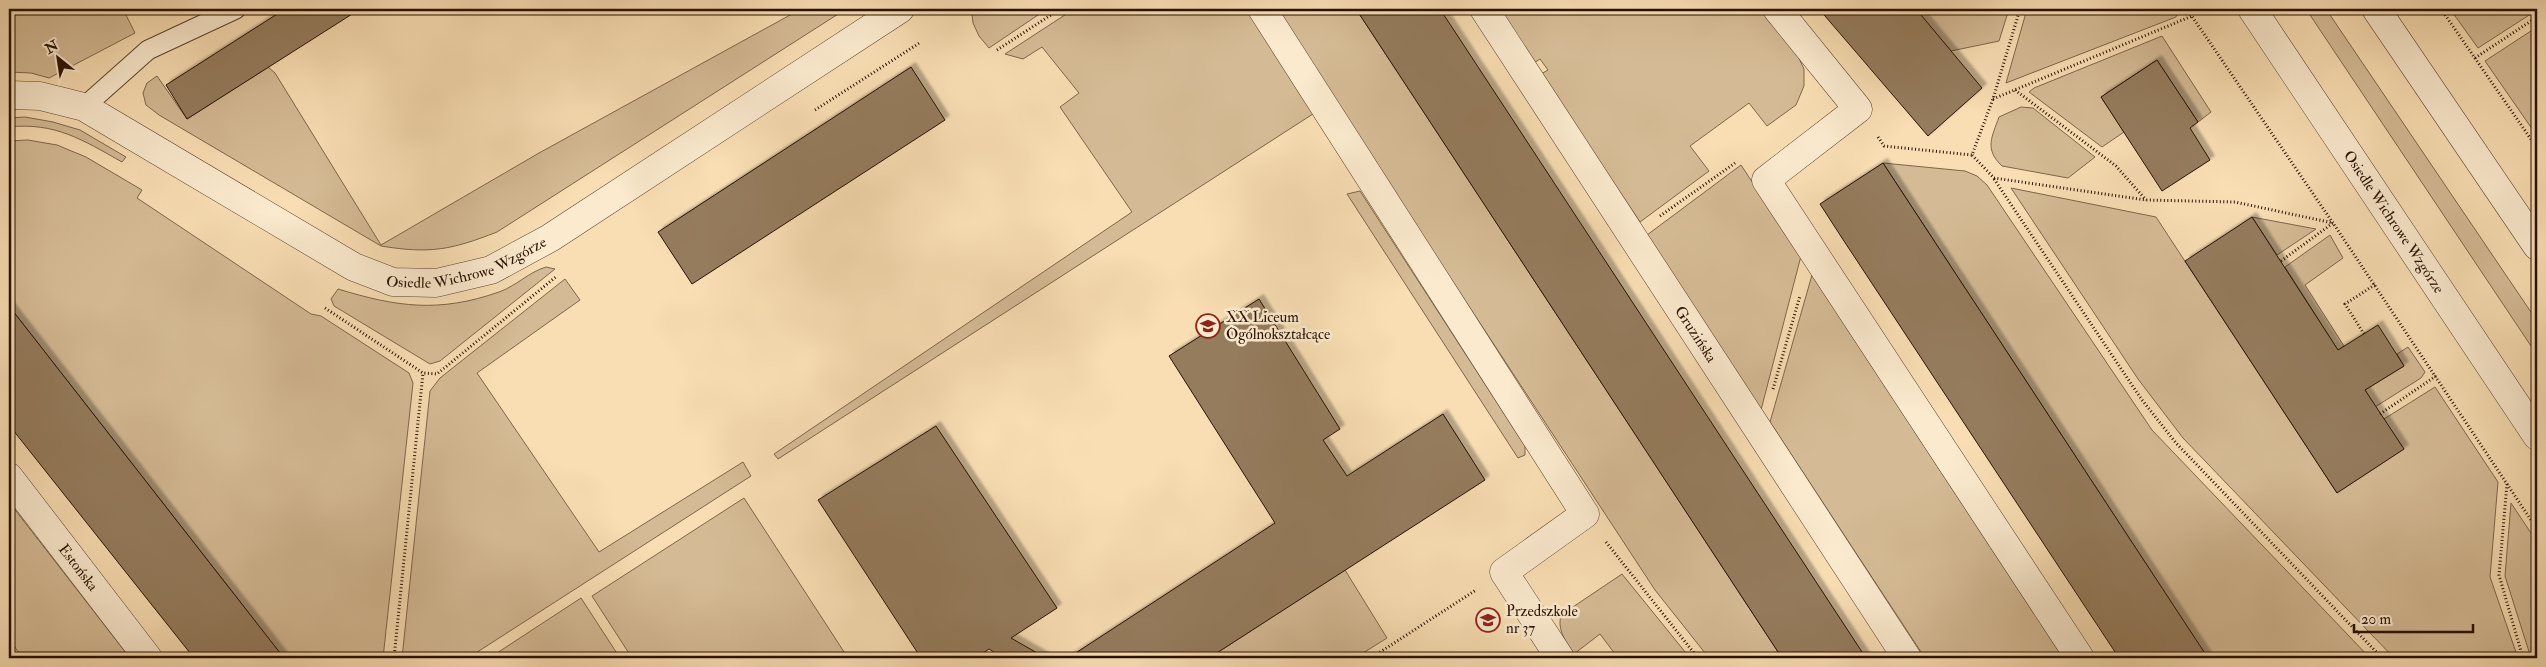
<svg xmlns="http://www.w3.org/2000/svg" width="2546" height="667" viewBox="0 0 2546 667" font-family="'IM FELL Double Pica',serif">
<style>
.green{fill:#d5bb95;stroke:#7e664a}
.building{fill:#957c5d;stroke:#281100;filter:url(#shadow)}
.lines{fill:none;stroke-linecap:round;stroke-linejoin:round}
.lane-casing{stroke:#5c442d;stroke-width:21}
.street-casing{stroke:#5c442d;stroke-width:29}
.path{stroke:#281100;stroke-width:3;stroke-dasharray:1 2.5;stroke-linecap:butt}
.lane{stroke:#fbeace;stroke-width:19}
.street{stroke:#fbeace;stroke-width:28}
.labels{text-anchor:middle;stroke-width:5;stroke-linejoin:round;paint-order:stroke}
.street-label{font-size:15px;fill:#281100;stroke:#fbeace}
.poi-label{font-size:15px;fill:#281100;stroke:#fbeace;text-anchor:start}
</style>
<defs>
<filter id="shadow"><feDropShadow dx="4.5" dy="-4.5" stdDeviation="1" flood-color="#0004"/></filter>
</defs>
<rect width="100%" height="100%" fill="#f9deb3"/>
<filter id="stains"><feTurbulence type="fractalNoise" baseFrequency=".004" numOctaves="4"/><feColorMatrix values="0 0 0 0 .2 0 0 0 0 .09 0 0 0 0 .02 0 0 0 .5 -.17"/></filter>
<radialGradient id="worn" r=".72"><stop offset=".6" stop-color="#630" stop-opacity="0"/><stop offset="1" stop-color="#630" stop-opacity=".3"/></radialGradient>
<path class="green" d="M9,9H123L135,33L49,78L31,73L9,72Z
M801,9H846L497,232C451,250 430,254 381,246L159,115L146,105L143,93L147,83L157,76L187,119L268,67L275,73L381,245L539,153Z
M980,9H1032L1041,13L989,48L979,36L973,23L972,14Z
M1074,9H1249L1316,112L778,459L774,454L1132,212L1060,107L1079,93L1042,47L1023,59L1005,54Z
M1274,9H1356L1782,658H1709L1655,590Z
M1498,9H1760L1796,52L1804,69V86L1796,105L1767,126L1749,103L1690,146L1709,171L1640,222L1541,74L1548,70L1540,59L1534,63Z
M1916,9H2009L1999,41L1951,51Z
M2027,9H2179L2176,17L2006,83Z
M2306,9H2326L2537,321V355Z
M2450,9H2537V10L2478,48Z
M2537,27V136L2485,61Z
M2162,36L2211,112L2198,122L2157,60L2101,97L2124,132L2102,147L2029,92L2034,88Z
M2021,107L2033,108L2095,157L2068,178L2002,166C1984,149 1992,137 1999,117Z
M25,117L53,122L80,130L126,157L122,162C83,140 55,122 9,127V118Z
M28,140L57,145L86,157L142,190L137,198L311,314L321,316L409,373L413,383L383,658H284L9,306V141Z
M1883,163L1965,171L1977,176L1987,185L2152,430L2370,658H2208Z
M1741,165L1801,256L1761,410L1647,235Z
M2011,188L2156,217L2337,493L2384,419L2435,387L2498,482L2490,577L2518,658H2394L2183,438L2138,379Z
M1360,191L1525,446V455L1518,458L1347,194Z
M2252,217L2316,229L2277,255Z
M2330,235L2343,258L2305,285L2344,346L2338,350L2285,267Z
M546,267L555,269L440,361L430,364L334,306L331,299L338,289C397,307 439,313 499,292C516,286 529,272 546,267Z
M1812,275L2063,658H1925L1770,422Z
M565,279L580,300L477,373L599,552L743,462L751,476L468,658H402L430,391L440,378Z
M2408,347L2425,372L2421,378L2375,407L2365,390L2404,366L2397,354Z
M744,498L848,658H632L592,596Z
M9,502L130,658H22L9,638Z
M2511,503L2537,542V658H2531L2505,576Z
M1345,570L1387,638L1355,658H1209Z
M1622,574L1690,658H1618L1600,634L1574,654C1566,641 1557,631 1561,615Z
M581,598L620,658H501L497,653Z"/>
<path class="building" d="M285,9H360L187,119L166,85Z
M1356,9H1440L1866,658H1782Z
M1819,9H1916L1982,88L1928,136Z
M2157,60L2198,122L2190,128L2210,160L2162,191L2101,97Z
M911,67L945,120L692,284L658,232Z
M1883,163L2208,658H2119L1842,238L1820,204Z
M2252,217L2338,350L2378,325L2404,366L2365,390L2404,449L2337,493L2185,261Z
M1259,299L1340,429L1323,440L1347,476L1443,414L1485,480L1209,658H1068L1275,523L1169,356Z
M9,306L284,658H194L9,425Z
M936,426L1057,608L1011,638L1046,658H1003L989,649L976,658H921L818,500Z"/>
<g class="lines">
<g class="lane-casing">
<path id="lane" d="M84,107L148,50L236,9"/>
</g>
<g class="street-casing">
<g id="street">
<path d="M1262,9L1585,514L1504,572L1560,658"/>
<path id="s1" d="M1484,9L1907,658"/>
<path d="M1777,9L1858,109L1766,180L2080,658"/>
<path id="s2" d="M2252,9L2537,436"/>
<path d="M2376,9L2537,246"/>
<path id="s3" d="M9,95L40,96L84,107L354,267L393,282L436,283L491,270L550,238L900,9"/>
<path id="s4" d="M9,477L148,658"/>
</g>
</g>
<path class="path" d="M1051,9L1057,11L1061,9
M2020,9L1993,99L1972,155L1994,178L2146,200L2235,202L2333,223L2187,9
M2441,9L2537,148
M997,50L1057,11
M2475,58L2537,17
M2015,90L2116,166L2146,200
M1993,99L2192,16
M815,110L921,42
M1878,137L1884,146L1972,155
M1994,179L2142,400L2176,443L2382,658
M1660,216L1735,163
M2281,261L2333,223L2537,529
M325,308L423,373L437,374L557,276
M2364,334L2345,304L2376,284
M1773,389L1800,296
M2380,414L2436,376
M2507,484L2499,575L2523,658
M1606,542L1698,658
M394,658L423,373
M1371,658L1476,590"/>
<use href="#lane" class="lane"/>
<use href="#street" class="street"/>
</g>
<defs>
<g id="school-ring" transform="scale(1.25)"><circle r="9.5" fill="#fbeace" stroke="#8f2418" stroke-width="1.5"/><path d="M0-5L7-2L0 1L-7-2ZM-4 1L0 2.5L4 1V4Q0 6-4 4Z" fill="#8f2418"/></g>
</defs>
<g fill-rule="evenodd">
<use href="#school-ring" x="1208" y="326"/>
<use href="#school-ring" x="1488" y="620"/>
</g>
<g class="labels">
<g class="street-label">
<text dy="5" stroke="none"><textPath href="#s2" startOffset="256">Osiedle Wichrowe Wzgórze</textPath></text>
<text dy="5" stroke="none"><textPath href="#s3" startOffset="509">Osiedle Wichrowe Wzgórze</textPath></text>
<text dy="5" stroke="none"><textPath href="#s1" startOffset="388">Gruzińska</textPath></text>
<text dy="5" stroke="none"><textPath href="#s4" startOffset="114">Estońska</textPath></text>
</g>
<g class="poi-label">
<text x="1226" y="322">XX Liceum<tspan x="1226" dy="17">Ogólnokształcące</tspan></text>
<text x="1506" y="616">Przedszkole<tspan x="1506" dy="17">nr 37</tspan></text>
</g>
</g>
<rect width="2546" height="667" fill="none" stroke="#f9deb3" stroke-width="30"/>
<rect x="10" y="10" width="2526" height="647" fill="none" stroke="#281100" stroke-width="2.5"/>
<rect x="15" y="15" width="2516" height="637" fill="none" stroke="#281100"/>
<g transform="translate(58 58) rotate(330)" stroke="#fbeace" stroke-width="4" paint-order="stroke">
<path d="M0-4L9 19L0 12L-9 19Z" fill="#281100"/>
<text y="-8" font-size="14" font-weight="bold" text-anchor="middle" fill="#281100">N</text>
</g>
<path d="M2354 624v8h119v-8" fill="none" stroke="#281100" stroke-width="2.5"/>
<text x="2361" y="624" font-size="15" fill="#281100" stroke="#fbeace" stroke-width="4" paint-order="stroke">20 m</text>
<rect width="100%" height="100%" filter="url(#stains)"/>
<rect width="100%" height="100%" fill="url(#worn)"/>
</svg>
